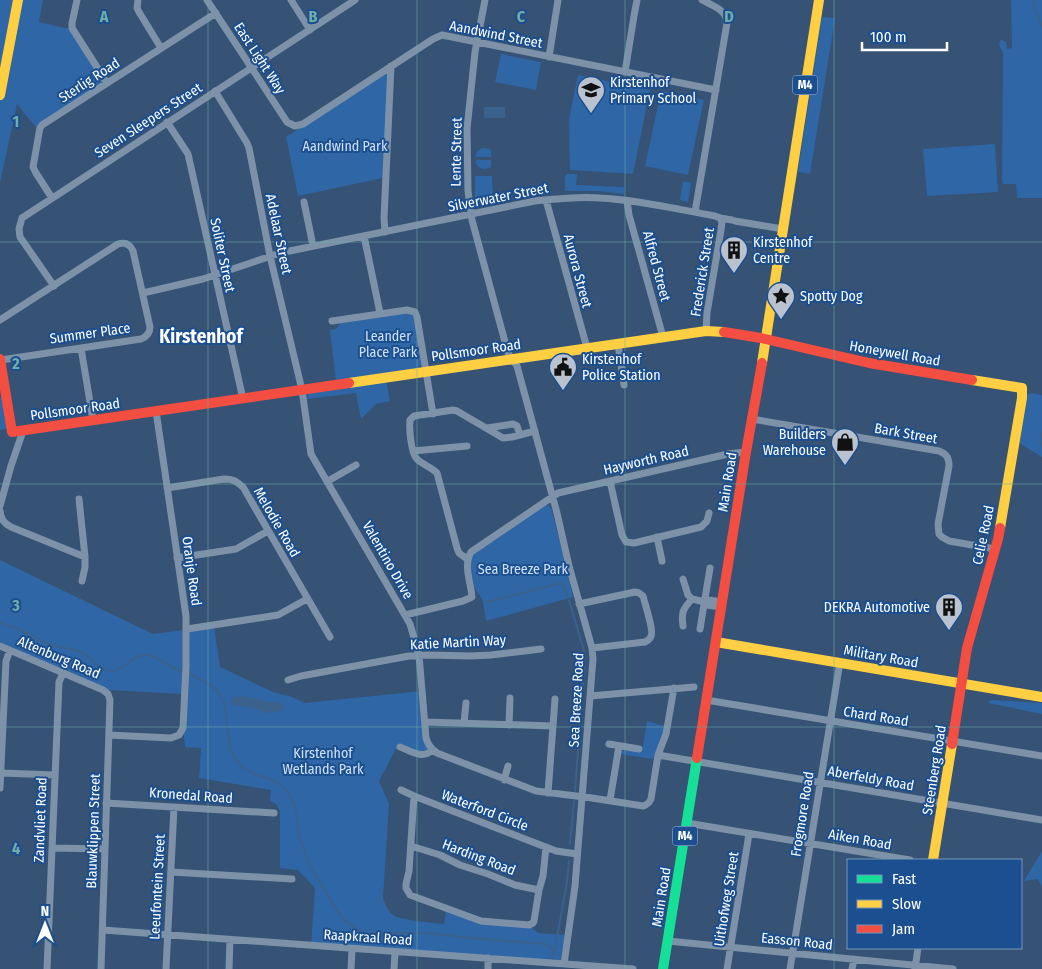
<svg xmlns="http://www.w3.org/2000/svg" width="1042" height="969" viewBox="0 0 1042 969" font-family="'Fira Sans Condensed',sans-serif">
<style>
.green{fill:#2f66a5}
.water{fill:#3b618d}
.lines{fill:none;stroke-linecap:round;stroke-linejoin:round}
.stream{stroke:#3b618d;stroke-width:2}
.street{stroke:#7d92a8;stroke-width:7}
.fast{stroke:#16e098;stroke-width:10}
.slow{stroke:#ffcf43;stroke-width:10}
.jam{stroke:#f24e42;stroke-width:10}
.grid{fill:none;stroke:#6fada8;stroke-width:1;stroke-opacity:0.55}
.labels{text-anchor:middle;stroke-width:4;stroke-linejoin:round;paint-order:stroke}
.shield{fill:#1b4f8f;stroke:#bbcadd;stroke-width:1}
.shield-label{font-size:12px;font-weight:bold;fill:#fff}
.street-label{font-size:14px;fill:#fff;stroke:#1b4f8f}
.poi-label{font-size:14px;fill:#fff;stroke:#1b4f8f;text-anchor:start}
.park-label{font-size:14px;fill:#cfe3fa;stroke:#1b4f8f}
.district-label{font-size:19px;font-weight:bold;fill:#fff;stroke:#1b4f8f}
.grid-label{font-size:16px;text-anchor:middle;font-weight:bold;fill:#6fada8;stroke:#1b4f8f;stroke-width:4;stroke-linejoin:round;paint-order:stroke}
</style>
<rect width="100%" height="100%" fill="#365274"/>
<path class="green" d="M0,0H43L39,22L65,28H72L107,83L40,128L36,127L17,104L0,183Z
M1011,0H1042V198H1017L1016,184H1003L1002,180L1003,53L999,45L1001,39L1006,42L1007,49L1012,48Z
M822,17L835,18L810,174L799,172L798,171Z
M501,54L541,62L536,90L495,82Z
M388,71L383,178L298,196L286,137Z
M578,75L650,90L633,174L570,170L569,119Z
M661,91L704,100L688,175L645,166Z
M995,144L998,192L927,196L923,149Z
M482,148H486L491,150V157H475L477,152Z
M477,160H491V167C484,171 478,169 475,161Z
M566,174H577L576,185L624,187V194L598,191H565V176H566Z
M475,176H492L493,203L482,205L475,199Z
M683,181L691,183L688,202L680,200Z
M406,313L412,314L415,318L422,361L421,365L417,370L336,381L330,330L336,329L341,323Z
M386,379L390,401L376,404L361,419L356,393L307,399L308,393Z
M1031,393L1042,395V457L1019,443L1025,399L1027,395Z
M0,397L4,398L8,423L5,429L0,430Z
M548,505L552,510L573,597L486,621L483,601L474,586L470,561L471,555L542,506Z
M0,560L153,634L214,626L220,667L273,692L292,697L305,703L422,691L430,753L397,747L379,781L389,804L383,898C385,904 387,910 393,915C399,920 434,923 444,924L446,909L481,921L529,925L538,933L565,935L560,963L311,946L315,888L298,870L280,868V811L276,804L270,801L271,790L199,778L201,748L185,747L183,728L184,694L108,690L0,642Z
M991,700L1042,703V714L988,703Z
M647,721L665,726L663,736L653,759L620,754C625,747 634,751 642,752Z
M1042,851V887L1038,879L1024,881Z"/>
<path class="water" d="M484,107H505V118H484Z
M240,696L256,698L267,702H277L282,704L284,707L282,711L265,713L255,708L233,705L231,702L233,698Z"/>
<g class="lines">
<path class="stream" d="M1032,0L1042,27
M1042,432C1040,437 1039,442 1042,446
M569,600L584,651L585,656L575,791
M487,602L562,583L567,596
M0,622C7,626 14,627 21,630C31,635 40,641 49,644C60,648 72,648 83,653C93,658 99,671 111,671C125,671 132,655 145,655C154,654 162,662 170,666C174,668 179,670 184,672
M188,673L211,685L218,692L225,704L229,742L232,753L238,763L245,769L254,774L273,780L281,785L289,794L294,804L297,815L298,833L309,864L339,914L348,923L356,929L368,933H426L492,940L546,944L552,948L554,960
M570,844L574,801
M554,952L556,943L567,882L569,861"/>
<path class="street" d="M77,0L72,23V28L107,83
M138,0L137,8L139,12L161,48
M207,0L287,122L295,126L303,124L433,39L442,35L716,90
M291,0L310,30
M485,0L475,52L467,129L468,191L472,220L508,353L517,366L557,513L569,566L592,648L593,659L575,886L564,964
M549,57L558,0
M625,72L634,16L637,0
M215,91L247,143L249,148L270,256L302,390L311,454L410,624L419,655L426,738C428,745 431,749 437,753L536,791L592,798L643,806C647,805 649,803 651,799L658,755L666,734L674,688
M167,122L188,154L243,399
M52,198L36,173L33,167L39,133L40,128L42,125L216,13
M546,200L587,348
M627,201L629,215L663,337
M304,202L313,246
M695,212L727,23C727,10 713,6 702,0
M735,221L783,229
M385,232L384,218L391,66
M364,236L380,313
M54,286L20,237L19,229L22,218L355,0
M143,293L203,279L280,253L535,201C556,199 578,196 600,198C638,200 677,209 715,216L720,218L732,220
M0,320L118,244C125,242 130,244 133,251L150,327C150,334 146,337 141,339L1,360
M332,321L407,310L415,312L417,317L433,414
M706,331L707,313L721,230L722,222L720,218
M618,344L624,385
M81,348L93,420
M752,419L939,451C947,454 949,458 949,466L938,524L939,534L942,537L949,541L995,549
M487,428L513,424L517,426L520,435
M413,451L467,446
M328,481L356,465
M610,481L622,535L626,542L634,543L701,527L707,521L709,513
M167,488L224,479C233,479 236,481 243,487L330,637
M79,499L85,557V567L82,581
M0,506L11,466L23,431
M0,511C1,520 4,523 11,527L85,557
M657,537L662,561
M177,558L236,549L268,531
M467,559L459,553L457,548L437,473C431,467 423,465 417,459C411,454 409,428 410,420L414,416L453,410L457,411L503,438L512,437L535,431
M683,579L688,595L692,599
M705,602L707,605L721,607
M579,604L635,592L639,593L643,596C645,604 654,631 651,636C650,640 648,640 645,642L592,648
M405,615L463,601L472,597C471,583 463,565 471,552L558,493L728,454L746,452
M683,626C681,612 683,609 692,599L705,602L708,600L722,602
M187,629L278,615L307,599
M700,629L710,568
M0,646L103,690L108,694L110,700L101,969
M288,680L301,676L409,656L428,655L470,656L491,655L541,649
M590,696L694,687
M706,700L1042,756
M425,722L553,726L548,793
M464,723L466,703
M509,725L510,698
M553,726L555,699
M109,735L171,738L179,735L183,728L186,666V616L156,411
M609,744L639,749
M400,747C411,751 423,760 432,750
M658,755L1042,820
M1,773L55,775
M504,780L508,766
M0,788L6,661L10,650
M401,790L414,796L556,851L577,854
M414,796L409,871L406,884V888L410,895L481,921L529,925L533,923L534,921L539,890L543,876L546,847
M610,800L619,746
M106,803L274,813
M687,823L910,860
M411,846L440,855L460,865L488,874L515,885L539,890
M52,848L105,849
M171,872L292,879
M103,930L633,969
M668,941L953,969
M47,969L59,682L63,673
M166,969L174,807
M229,969L230,940
M351,969L352,949
M394,969L395,952
M488,969V958
M727,969L749,834
M790,969L840,662
M852,969L854,959
M915,969L918,948"/>
<path class="fast" d="M663,969L697,758"/>
<path class="slow" d="M0,95L18,0
M762,363L819,0
M972,380L1022,388V398L1000,528
M349,383L706,331L724,332
M716,642L1042,697
M933,860L952,744"/>
<path class="jam" d="M724,332L761,338L869,363L972,380
M0,359L12,432L349,383
M952,744L967,648L998,539L1000,528
M697,758L746,452L762,363"/>
</g>
<path class="grid" d="M208,0V969M417,0V969M625,0V969M834,0V969M0,242H1042M0,484H1042M0,727H1042"/>
<defs>
<g id="school-pin" transform="scale(1.4375)"><path d="M0 17L-7.5 6A9.5 9.5 0 1 1 7.5 6Z" fill="#b9c2ce" stroke="#1b4f8f"/><path d="M0-5L7-2L0 1L-7-2ZM-4 1L0 2.5L4 1V4Q0 6-4 4Z" fill="#111"/></g>
<g id="building-pin" transform="scale(1.4375)"><path d="M0 17L-7.5 6A9.5 9.5 0 1 1 7.5 6Z" fill="#b9c2ce" stroke="#1b4f8f"/><path d="M-4-6H4V6H1V3H-1V6H-4ZM-2.5-4.3h1.7v1.8h-1.7ZM.8-4.3h1.7v1.8H.8ZM-2.5-1h1.7V.8h-1.7ZM.8-1h1.7V.8H.8Z" fill="#111"/></g>
<g id="sight-pin" transform="scale(1.4375)"><path d="M0 17L-7.5 6A9.5 9.5 0 1 1 7.5 6Z" fill="#b9c2ce" stroke="#1b4f8f"/><path d="M0-6L1.8-2.2L6-1.7L2.9 1.2L3.7 5.4L0 3.3L-3.7 5.4L-2.9 1.2L-6-1.7L-1.8-2.2Z" fill="#111"/></g>
<g id="civic-pin" transform="scale(1.4375)"><path d="M0 17L-7.5 6A9.5 9.5 0 1 1 7.5 6Z" fill="#b9c2ce" stroke="#1b4f8f"/><path d="M-.6-6.5H3V-4.5H.6V-3L4-1V1h2V6H-6V1h2V-1L-.6-3ZM-1.2 2.5V6h2.4V2.5Z" fill="#111"/></g>
<g id="shop-pin" transform="scale(1.4375)"><path d="M0 17L-7.5 6A9.5 9.5 0 1 1 7.5 6Z" fill="#b9c2ce" stroke="#1b4f8f"/><path d="M-5-2.5h2.3a2.7 3.5 0 0 1 5.4 0H5L5.5 6h-11ZM-1.5-2.5h3a1.5 2.3 0 0 0-3 0Z" fill="#111"/></g>
</defs>
<g fill-rule="evenodd">
<use href="#school-pin" x="591" y="90"/>
<use href="#building-pin" x="734" y="250"/>
<use href="#sight-pin" x="781" y="296"/>
<use href="#civic-pin" x="563" y="367"/>
<use href="#shop-pin" x="845" y="442"/>
<use href="#building-pin" x="949" y="607"/>
</g>
<g class="labels">
<g class="shield">
<rect x="792.5" y="75.5" width="25" height="19" rx="4"/>
<rect x="672.5" y="826.5" width="25" height="19" rx="4"/>
</g>
<g class="shield-label">
<text x="805" y="89">M4</text>
<text x="685" y="840">M4</text>
</g>
<g class="street-label">
<text transform="translate(496 34) rotate(11)" y="5">Aandwind Street</text>
<text transform="translate(260 58) rotate(57)" y="5">East Light Way</text>
<text transform="translate(89 80) rotate(-33)" y="5">Sterlig Road</text>
<text transform="translate(148 120) rotate(-33)" y="5">Seven Sleepers Street</text>
<text transform="translate(456 152) rotate(-89)" y="5">Lente Street</text>
<text transform="translate(498 197) rotate(-11)" y="5">Silverwater Street</text>
<text transform="translate(279 234) rotate(78)" y="5">Adelaar Street</text>
<text transform="translate(223 255) rotate(78)" y="5">Soliter Street</text>
<text transform="translate(657 266) rotate(75)" y="5">Alfred Street</text>
<text transform="translate(578 271) rotate(75)" y="5">Aurora Street</text>
<text transform="translate(702 272) rotate(-81)" y="5">Frederick Street</text>
<text transform="translate(90 333) rotate(-8)" y="5">Summer Place</text>
<text transform="translate(476 350) rotate(-8)" y="5">Pollsmoor Road</text>
<text transform="translate(895 353) rotate(10)" y="5">Honeywell Road</text>
<text transform="translate(75 409) rotate(-8)" y="5">Pollsmoor Road</text>
<text transform="translate(906 433) rotate(10)" y="5">Bark Street</text>
<text transform="translate(646 460) rotate(-13)" y="5">Hayworth Road</text>
<text transform="translate(727 482) rotate(-81)" y="5">Main Road</text>
<text transform="translate(277 522) rotate(60)" y="5">Melodie Road</text>
<text transform="translate(983 535) rotate(-78)" y="5">Celie Road</text>
<text transform="translate(388 560) rotate(60)" y="5">Valentino Drive</text>
<text transform="translate(192 571) rotate(82)" y="5">Oranje Road</text>
<text transform="translate(458 642) rotate(-3)" y="5">Katie Martin Way</text>
<text transform="translate(881 656) rotate(10)" y="5">Military Road</text>
<text transform="translate(59 657) rotate(23)" y="5">Altenburg Road</text>
<text transform="translate(576 700) rotate(-87)" y="5">Sea Breeze Road</text>
<text transform="translate(876 716) rotate(9)" y="5">Chard Road</text>
<text transform="translate(934 770) rotate(-81)" y="5">Steenberg Road</text>
<text transform="translate(871 778) rotate(10)" y="5">Aberfeldy Road</text>
<text transform="translate(191 795) rotate(4)" y="5">Kronedal Road</text>
<text transform="translate(485 810) rotate(21)" y="5">Waterford Circle</text>
<text transform="translate(802 814) rotate(-81)" y="5">Frogmore Road</text>
<text transform="translate(40 820) rotate(-88)" y="5">Zandvliet Road</text>
<text transform="translate(93 831) rotate(-88)" y="5">Blauwklippen Street</text>
<text transform="translate(860 839) rotate(10)" y="5">Aiken Road</text>
<text transform="translate(479 857) rotate(21)" y="5">Harding Road</text>
<text transform="translate(157 887) rotate(-87)" y="5">Leeufontein Street</text>
<text transform="translate(661 897) rotate(-81)" y="5">Main Road</text>
<text transform="translate(726 899) rotate(-81)" y="5">Uithofweg Street</text>
<text transform="translate(368 937) rotate(4)" y="5">Raapkraal Road</text>
<text transform="translate(797 941) rotate(6)" y="5">Easson Road</text>
</g>
<g class="poi-label">
<text x="610" y="87">Kirstenhof<tspan x="610" dy="16">Primary School</tspan></text>
<text x="753" y="247">Kirstenhof<tspan x="753" dy="16">Centre</tspan></text>
<text x="800" y="301">Spotty Dog</text>
<text x="582" y="364">Kirstenhof<tspan x="582" dy="16">Police Station</tspan></text>
<text x="826" y="439" text-anchor="end">Builders<tspan x="826" dy="16">Warehouse</tspan></text>
<text x="930" y="612" text-anchor="end">DEKRA Automotive</text>
</g>
<g class="park-label">
<text x="345" y="151">Aandwind Park</text>
<text x="388" y="341">Leander<tspan x="388" dy="16">Place Park</tspan></text>
<text x="523" y="574">Sea Breeze Park</text>
<text x="323" y="758">Kirstenhof<tspan x="323" dy="16">Wetlands Park</tspan></text>
</g>
<g class="district-label">
<text x="201" y="343">Kirstenhof</text>
</g>
</g>
<g class="grid-label">
<text x="104" y="22">A</text>
<text x="313" y="22">B</text>
<text x="521" y="22">C</text>
<text x="729" y="22">D</text>
<text x="16" y="127">1</text>
<text x="16" y="369">2</text>
<text x="16" y="611">3</text>
<text x="16" y="854">4</text>
</g>
<rect x="847" y="859" width="175" height="90" fill="#1b4f8f" stroke="#7695bc"/>
<rect x="857" y="875" width="25" height="8" fill="#16e098" stroke="#7695bc"/>
<text x="892" y="884" font-size="15" fill="#ffffff">Fast</text>
<rect x="857" y="900" width="25" height="8" fill="#ffcf43" stroke="#7695bc"/>
<text x="892" y="909" font-size="15" fill="#ffffff">Slow</text>
<rect x="857" y="925" width="25" height="8" fill="#f24e42" stroke="#7695bc"/>
<text x="892" y="934" font-size="15" fill="#ffffff">Jam</text>
<g transform="translate(45 924)" stroke="#1b4f8f" stroke-width="4" paint-order="stroke">
<path d="M0-4L9 19L0 12L-9 19Z" fill="#ffffff"/>
<text y="-8" font-size="14" font-weight="bold" text-anchor="middle" fill="#ffffff">N</text>
</g>
<path d="M862 42v8h85v-8" fill="none" stroke="#ffffff" stroke-width="2.5"/>
<text x="870" y="42" font-size="15" fill="#ffffff" stroke="#1b4f8f" stroke-width="4" paint-order="stroke">100 m</text>
</svg>
